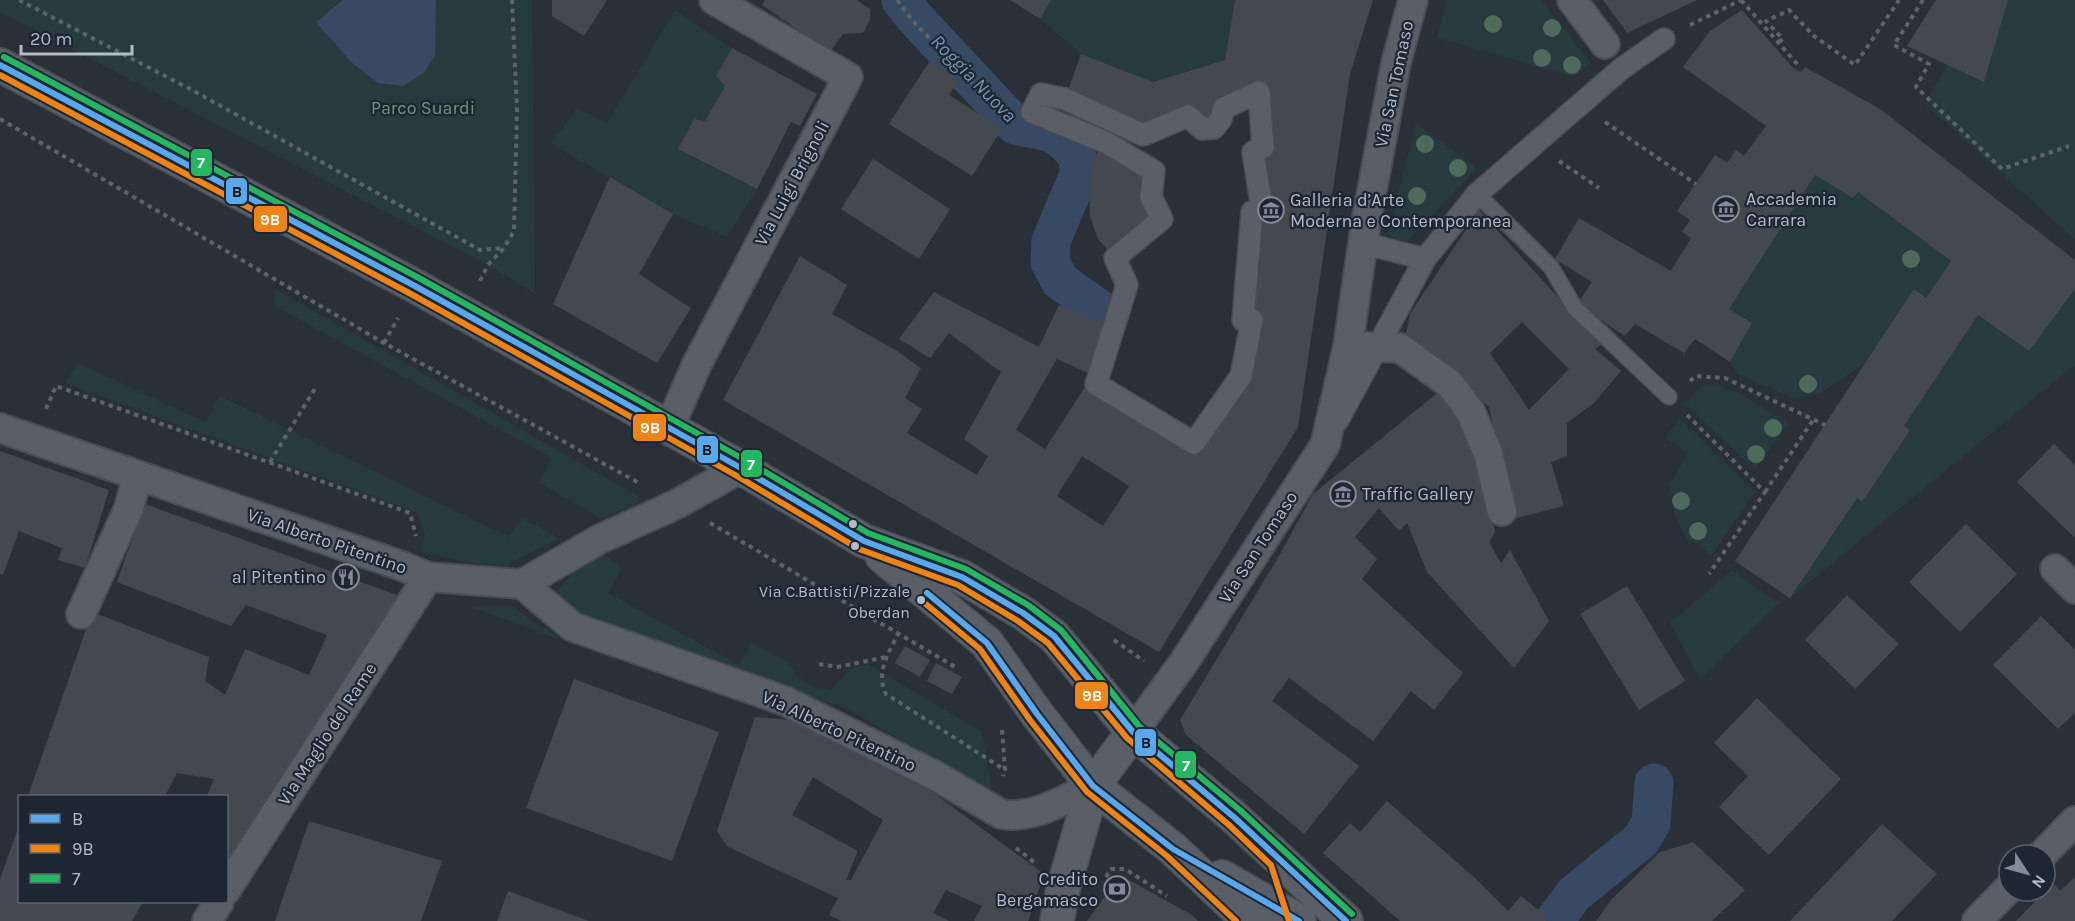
<svg xmlns="http://www.w3.org/2000/svg" width="2075" height="921" viewBox="0 0 2075 921" font-family="Karla,sans-serif">
<style>
.green{fill:#273a3e}
.water{fill:#384963}
.lines{fill:none;stroke-linecap:round;stroke-linejoin:round}
.canal{stroke:#384963;stroke-width:39}
.building{fill:#444950;fill-rule:evenodd}
.service-casing{stroke:#484c53;stroke-width:18}
.pedestrian-casing{stroke:#484c53;stroke-width:24}
.minor-casing{stroke:#484c53;stroke-width:32}
.tertiary-casing{stroke:#484c53;stroke-width:36}
.path{stroke:#5d636a;stroke-width:4;stroke-dasharray:4.5 4.5;stroke-linecap:butt}
.service{stroke:#5a5e66;stroke-width:15}
.pedestrian{stroke:#5a5e66;stroke-width:21}
.minor{stroke:#5a5e66;stroke-width:28}
.tertiary{stroke:#5a5e66;stroke-width:33}
.bus-1-casing{stroke:#1d2633;stroke-width:10}
.bus-2-casing{stroke:#1d2633;stroke-width:10}
.bus-3-casing{stroke:#1d2633;stroke-width:10}
.bus-1{stroke:#5aa8eb;stroke-width:6}
.bus-2{stroke:#ee8318;stroke-width:6}
.bus-3{stroke:#26b662;stroke-width:6}
.tree{fill:#4e6a5a}
.bus-dot{fill:#b4bcc9;stroke:#1d2633;stroke-width:2}
.labels{text-anchor:middle;stroke-width:4.5;stroke-linejoin:round;paint-order:stroke}
.bus-label{font-size:16px;fill:#b4bcc9;stroke:#1d2633;text-anchor:end}
.street-label{font-size:18px;fill:#b4bcc9;stroke:#1d2633}
.park-label{font-size:18px;fill:#6b9a76;stroke:#1d2633}
.poi-label{font-size:18px;fill:#b4bcc9;stroke:#1d2633;text-anchor:start}
.water-label{font-size:20px;font-style:italic;fill:#7c92b1;stroke:#1d2633}
.line-badge{stroke:#1d2633;stroke-width:2}
.badge-label{font-size:16px;text-anchor:middle;font-weight:bold;fill:#fff}
.pale-badge-label{font-size:16px;text-anchor:middle;font-weight:bold;fill:#111}
</style>
<rect width="100%" height="100%" fill="#2a3038"/>
<path class="green" d="M0,0H532L535,294L488,265L0,12Z
M880,0H906L898,11Z
M1051,0H1235L1225,60L1153,82L1081,54L1040,19Z
M1447,0H1541L1591,62L1574,77L1437,38Z
M2008,0H2075V240L1924,103L1948,65Z
M675,10L732,48L716,76L725,86L705,121L694,119L678,149L757,189L727,237L673,214L551,144L577,108L607,123Z
M1416,123L1477,168L1405,244L1388,234Z
M1815,175L1853,198L1858,192L1951,261L1926,298L1914,290L1867,362L1820,393L1795,399L1738,374L1730,362L1752,323L1729,309Z
M276,289L631,492L639,497L638,503L602,519L539,483L552,458L273,305Z
M2075,289V365L1790,598L1857,498L1862,502L1910,430L1904,426L1978,315L2029,350Z
M78,363L205,422L220,396L509,537L521,518L560,538L506,565L477,564L421,553L425,533L416,512L65,383Z
M1714,383L1739,393L1788,423L1755,470L1686,405C1695,391 1697,385 1714,383Z
M1680,418L1755,492L1712,555L1684,536L1674,513L1670,483L1688,453L1665,438Z
M602,553L622,568L608,593L739,665L752,643L788,662L798,677L813,687L831,690L849,670L868,664L982,732L993,794L849,710L561,606L557,590L587,559Z
M1732,570L1779,603L1700,679L1670,623Z
M469,606H513L535,623L566,642Z"/>
<path class="water" d="M343,0H436L435,55L425,72L403,86L378,83L351,62L316,22Z"/>
<g class="lines">
<path class="canal" d="M901,0L915,18L1015,125L1053,133L1066,143L1077,156L1080,172L1051,241L1050,262L1060,281L1106,314
M1554,921L1574,894L1641,840L1651,823L1654,783"/>
</g>
<path class="building" d="M552,0H607L584,36L552,16Z
M765,0H857L870,9V20L863,33L843,34L830,52L762,5Z
M1010,0H1051L1040,19Z
M1235,0H1373L1350,74L1298,427L1159,652L723,400L800,256L847,285L832,314L897,351L921,368L905,398L922,409L907,433L977,475L988,456L964,439L1001,372L949,333L930,358L899,339L934,292L1039,347L1059,305L1111,327L1093,375L1057,359L1016,430L1045,449L1088,382L1194,443L1241,376L1259,92L1214,128L1188,116L1143,135L1065,99L1081,54L1153,82L1225,60ZM1082,456L1129,486L1103,526L1057,496Z
M1603,0H1697L1627,33Z
M1936,0H2008L1984,82L1907,46Z
M1742,10L1793,68L1801,72L1805,67L1880,109L2075,260V289L2029,351L1978,315L1904,426L1910,430L1862,502L1857,498L1790,598L1735,561L1914,289L1926,298L1951,261L1858,192L1853,198L1815,175L1729,309L1752,323L1730,362L1695,339L1684,353L1635,324L1625,336L1577,304L1592,282L1555,259L1579,218L1671,271L1691,238L1682,232L1690,220L1677,211L1715,155L1727,163L1736,150L1744,156L1766,126L1683,67L1710,31Z
M732,48L817,94L800,126L791,122L757,189L678,149L694,119L705,121L725,86L716,76Z
M929,62L958,81L949,95L1002,129L972,176L889,124Z
M1105,142L1154,171L1162,219L1115,258L1098,239L1090,217L1089,188L1095,156Z
M873,159L950,209L919,259L841,209Z
M610,177L673,214L639,274L691,308L657,363L553,304Z
M1479,210L1554,293L1603,343L1595,349L1621,371L1594,403L1567,423V456L1551,462L1564,506L1512,519L1489,407L1406,334L1410,314ZM1522,322L1569,369L1529,410L1490,353Z
M1441,390L1480,455L1495,532L1489,542L1501,563L1510,550L1549,621L1514,668L1427,572L1407,523L1399,531L1379,508L1355,537L1377,559L1362,579L1463,673L1434,710L1411,691L1373,741L1289,678L1272,701L1359,766L1304,834L1186,735L1180,720L1279,556L1313,494Z
M2054,444L2075,465V538L2017,482Z
M0,451L109,490L85,568L58,560L62,548L19,531L3,575L0,574Z
M145,504L405,598L236,867L226,863V796H207L214,779L177,773L165,796H28L92,612L209,657L205,681L225,695L245,649L309,675L327,635L246,605L231,626L117,582Z
M1966,524L2017,574L1960,632L1909,582Z
M1627,586L1685,681L1639,710L1580,614Z
M1847,595L1899,644L1855,689L1805,640Z
M2041,616L2075,650V713L2058,729L1993,665Z
M905,646L930,660L920,677L895,663Z
M936,663L962,677L952,694L927,681Z
M574,679L719,732L672,861L526,808Z
M1757,698L1841,779L1769,855L1719,807L1748,776L1714,743Z
M755,717L791,720L932,792L1044,874L1028,921H974L982,906L946,890L933,913L949,921H841L829,915L838,898L728,847L717,831ZM813,777L883,820L851,880H846L858,851L792,815Z
M1387,801L1476,879L1508,911L1521,896L1547,917L1546,921H1400L1323,853L1350,823L1360,832Z
M309,821L442,861L421,921H275Z
M20,823V902H143L132,921H0V879Z
M1882,824L1937,874L1892,921H1790Z
M1693,842L1745,890L1712,921H1596L1612,899L1660,852Z
M1120,875L1192,915L1198,921H1087Z
M2075,877V921H2016L2053,883L2060,891Z
M508,891L589,921H497Z"/>
<g class="lines">
<g class="service-casing">
<path id="service" d="M1477,194L1551,267L1575,308L1669,397"/>
</g>
<g class="pedestrian-casing">
<path id="pedestrian" d="M1259,92L1263,147L1253,152L1262,209L1252,212L1243,320H1252L1241,376L1194,443L1096,384L1127,285L1115,258L1162,219L1151,197L1154,171L1105,142L1032,112L1041,94L1065,99L1143,135L1188,116L1202,129L1214,128L1221,119L1224,108Z
M1363,243L1425,259
M1338,420L1425,259L1477,194L1621,69L1664,39"/>
</g>
<g class="minor-casing">
<path id="minor" d="M1572,0L1605,44
M1348,346L1400,348L1450,384L1470,411L1488,453L1502,511
M0,428L402,566L428,577L522,584L600,539L677,504L741,468
M669,428L697,364L848,77L714,0
M2055,569L2075,589
M522,584L573,627L785,701L936,776L1001,814C1032,820 1066,799 1093,786
M81,614L129,508L137,476
M1133,732L1184,662L1325,445L1348,346L1366,222L1396,63L1413,0
M2042,855L2075,821
M226,890L428,577
M207,921L219,902
M1977,921L2009,888"/>
</g>
<g class="tertiary-casing">
<path id="tertiary" d="M0,65L415,286L741,468L864,541L962,577L1023,613L1054,636L1133,732L1235,818L1346,921
M882,556L987,643L1037,714L1093,786L1173,849L1249,921
M1222,877L1299,921
M1057,921L1063,889L1093,786L1133,732"/>
</g>
<path class="path" d="M19,0L192,90L480,250L504,248
M897,0L912,20L1002,114
M1741,0L1798,65
M1923,0L1894,45L1929,64L1916,87L2002,169L2069,146
M1690,25L1741,0
M1779,42L1783,39L1766,21L1789,10L1814,36L1855,65L1899,0
M0,119L384,343L641,484
M1605,122L1696,184
M1559,161L1599,188
M480,281L488,265L504,248L514,231L517,111L512,0
M384,343L398,318
M1690,381L1696,376L1725,378L1825,425
M46,409L56,386L410,513L416,536
M1687,415L1765,492L1709,574
M270,462L316,387
M1765,492L1813,420
M710,523L957,668
M899,632C889,652 875,673 886,694L1005,770
M1114,640L1144,661
M819,664L838,667L886,657
M1002,730L1005,770L1003,776
M1016,848L1034,862
M1106,877L1111,869H1125L1167,896"/>
<use href="#service" class="service"/>
<use href="#pedestrian" class="pedestrian"/>
<use href="#minor" class="minor"/>
<use href="#tertiary" class="tertiary"/>
<g class="bus-1-casing">
<path id="bus-1" d="M0,65L415,286L741,468L864,541L962,577L1023,613L1054,636L1133,732L1235,818L1346,921
M927,593L987,643L1037,714L1093,786L1173,849L1299,921"/>
</g>
<g class="bus-2-casing">
<path id="bus-2" d="M0,75L411,294L737,476L859,549L958,585L1018,621L1048,643L1127,738L1229,825L1271,865L1289,921
M921,600L980,649L1030,720L1087,792L1167,856L1236,921"/>
</g>
<g class="bus-3-casing">
<path id="bus-3" d="M4,57L419,278L745,460L868,533L966,569L1028,605L1061,630L1139,726L1241,811L1352,914"/>
</g>
<use href="#bus-1" class="bus-1"/>
<use href="#bus-2" class="bus-2"/>
<use href="#bus-3" class="bus-3"/>
</g>
<g class="tree">
<circle cx="1493" cy="24" r="9"/>
<circle cx="1552" cy="28" r="9"/>
<circle cx="1542" cy="58" r="9"/>
<circle cx="1572" cy="65" r="9"/>
<circle cx="1425" cy="144" r="9"/>
<circle cx="1458" cy="168" r="9"/>
<circle cx="1417" cy="196" r="9"/>
<circle cx="1911" cy="259" r="9"/>
<circle cx="1808" cy="384" r="9"/>
<circle cx="1773" cy="428" r="9"/>
<circle cx="1756" cy="454" r="9"/>
<circle cx="1681" cy="501" r="9"/>
<circle cx="1698" cy="531" r="9"/>
</g>
<defs>
<g id="museum-ring" transform="scale(1.35)"><circle r="9.5" fill="#1d2633" stroke="#848b96" stroke-width="1.5"/><path d="M0-6L6-3V-2H-6V-3ZM-5-1h2V3h-2ZM-1-1h2V3h-2ZM3-1h2V3H3ZM-6 4H6V6H-6Z" fill="#848b96"/></g>
<g id="restaurant-ring" transform="scale(1.35)"><circle r="9.5" fill="#1d2633" stroke="#848b96" stroke-width="1.5"/><path d="M-5-6h1v4h1v-4h1v4h1v-4h1v5L-1.5 .5V6h-2V.5L-5-1ZM5-6V6H3V1.5H1.5Q1.5-4 5-6Z" fill="#848b96"/></g>
<g id="bank-ring" transform="scale(1.35)"><circle r="9.5" fill="#1d2633" stroke="#848b96" stroke-width="1.5"/><path d="M-6-4H6V4H-6ZM0-2.3a2.3 2.3 0 1 0 0 4.6a2.3 2.3 0 1 0 0-4.6Z" fill="#848b96"/></g>
</defs>
<g fill-rule="evenodd">
<use href="#museum-ring" x="1726" y="209"/>
<use href="#museum-ring" x="1271" y="210"/>
<use href="#museum-ring" x="1343" y="494"/>
<use href="#restaurant-ring" x="346" y="577"/>
<use href="#bank-ring" x="1117" y="889"/>
</g>
<g class="bus-dot">
<circle cx="853" cy="524" r="5"/>
<circle cx="855" cy="546" r="5"/>
<circle cx="921" cy="600" r="5"/>
</g>
<g class="labels">
<g class="bus-label">
<text x="910" y="597">Via C.Battisti/Pizzale<tspan x="910" dy="21">Oberdan</tspan></text>
</g>
<g class="street-label">
<text transform="translate(1394 84) rotate(-78)" y="6">Via San Tomaso</text>
<text transform="translate(792 183) rotate(-62)" y="6">Via Luigi Brignoli</text>
<text transform="translate(327 541) rotate(19)" y="6">Via Alberto Pitentino</text>
<text transform="translate(1258 547) rotate(-57)" y="6">Via San Tomaso</text>
<text transform="translate(839 731) rotate(25)" y="6">Via Alberto Pitentino</text>
<text transform="translate(327 734) rotate(-57)" y="6">Via Maglio del Rame</text>
</g>
<g class="park-label">
<text x="423" y="114">Parco Suardi</text>
</g>
<g class="poi-label">
<text x="1746" y="205">Accademia<tspan x="1746" dy="21">Carrara</tspan></text>
<text x="1290" y="206">Galleria d’Arte<tspan x="1290" dy="21">Moderna e Contemporanea</tspan></text>
<text x="1362" y="500">Traffic Gallery</text>
<text x="326" y="583" text-anchor="end">al Pitentino</text>
<text x="1098" y="885" text-anchor="end">Credito<tspan x="1098" dy="21">Bergamasco</tspan></text>
</g>
<g class="water-label">
<text transform="translate(974 78) rotate(46)" y="7">Roggia Nuova</text>
</g>
</g>
<g class="line-badge">
<rect x="190" y="148" width="23" height="29" rx="6" fill="#26b662"/>
<rect x="225" y="177" width="23" height="28" rx="6" fill="#5aa8eb"/>
<rect x="253" y="205" width="35" height="28" rx="6" fill="#ee8318"/>
<rect x="632" y="413" width="35" height="29" rx="6" fill="#ee8318"/>
<rect x="696" y="435" width="23" height="29" rx="6" fill="#5aa8eb"/>
<rect x="740" y="449" width="23" height="29" rx="6" fill="#26b662"/>
<rect x="1074" y="681" width="35" height="29" rx="6" fill="#ee8318"/>
<rect x="1134" y="728" width="23" height="29" rx="6" fill="#5aa8eb"/>
<rect x="1174" y="750" width="23" height="29" rx="6" fill="#26b662"/>
</g>
<g class="badge-label">
<text x="201" y="168">7</text>
<text x="270" y="225">9B</text>
<text x="650" y="433">9B</text>
<text x="751" y="470">7</text>
<text x="1092" y="701">9B</text>
<text x="1186" y="771">7</text>
</g>
<g class="pale-badge-label">
<text x="237" y="197">B</text>
<text x="707" y="455">B</text>
<text x="1146" y="748">B</text>
</g>
<rect x="18" y="795" width="210" height="108" fill="#1d2633" stroke="#59626f" stroke-width="1.5"/>
<rect x="30" y="814" width="30" height="9" fill="#5aa8eb" stroke="#59626f" stroke-width="1.5"/>
<text x="72" y="825" font-size="18" fill="#b4bcc9">B</text>
<rect x="30" y="844" width="30" height="9" fill="#ee8318" stroke="#59626f" stroke-width="1.5"/>
<text x="72" y="855" font-size="18" fill="#b4bcc9">9B</text>
<rect x="30" y="874" width="30" height="9" fill="#26b662" stroke="#59626f" stroke-width="1.5"/>
<text x="72" y="885" font-size="18" fill="#b4bcc9">7</text>
<g transform="translate(2027 873) rotate(126)"><circle r="28" fill="#1d2633" stroke="#59626f" stroke-width="1.5"/>
<path d="M0-4.5L10 22L0 15L-10 22Z" fill="#848b96"/>
<text y="-9" font-size="16" font-weight="bold" text-anchor="middle" fill="#b4bcc9">N</text>
</g>
<path d="M21 45v9h111v-9" fill="none" stroke="#b4bcc9" stroke-width="3"/>
<text x="30" y="45" font-size="18" fill="#b4bcc9" stroke="#1d2633" stroke-width="4.5" paint-order="stroke">20 m</text>
</svg>
